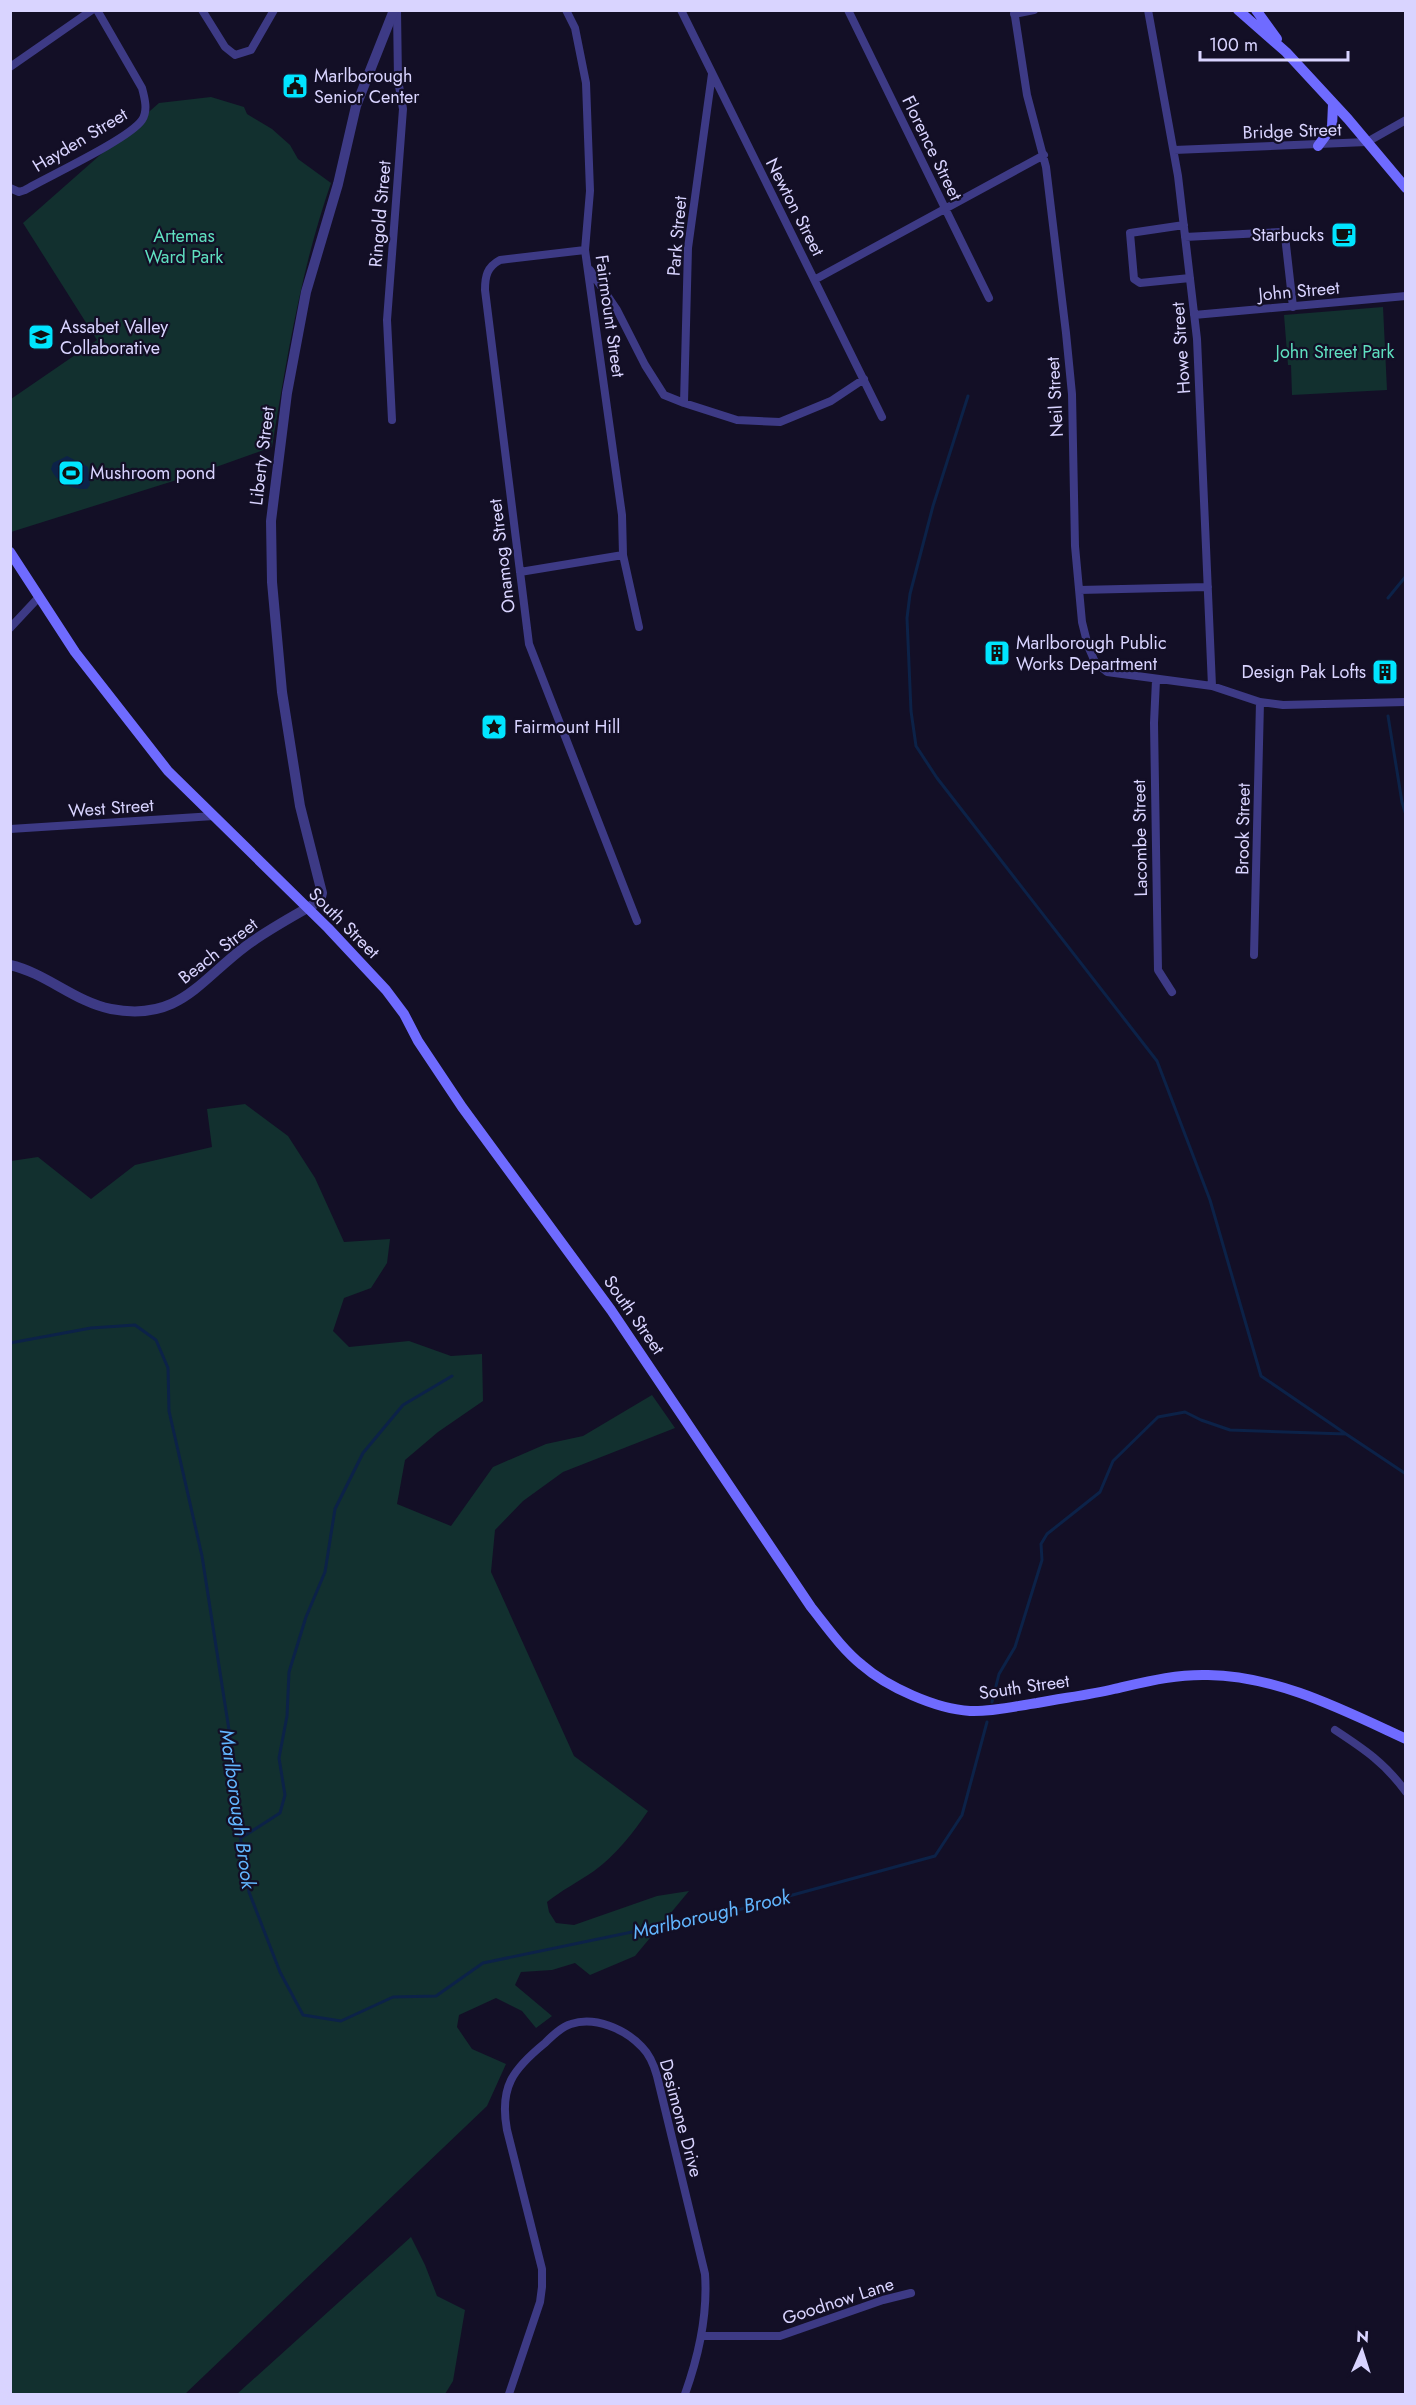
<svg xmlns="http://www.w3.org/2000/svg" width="1416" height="2405" viewBox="0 0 1416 2405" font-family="Jost,sans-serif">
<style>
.green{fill:#12302f}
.water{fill:#0c2248}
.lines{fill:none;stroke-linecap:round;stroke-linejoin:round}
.stream{stroke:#0c2248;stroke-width:3}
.minor{stroke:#3d3a85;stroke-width:8}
.tertiary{stroke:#3d3a85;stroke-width:10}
.secondary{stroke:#6f6bff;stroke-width:10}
.labels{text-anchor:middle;stroke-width:4.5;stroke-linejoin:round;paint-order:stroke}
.poi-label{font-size:18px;fill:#d9d4ff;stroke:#130f26;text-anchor:start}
.street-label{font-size:18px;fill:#d9d4ff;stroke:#130f26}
.park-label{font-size:18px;fill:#5fe0c0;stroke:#130f26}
.water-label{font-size:20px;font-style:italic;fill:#62b6ff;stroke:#130f26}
</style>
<rect width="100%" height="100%" fill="#130f26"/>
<path class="green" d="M211,97L244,107L247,114L272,129L290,145L298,159L331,183C301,269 287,357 272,447L202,472L11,532V399L97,340L23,223L159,103Z
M1383,307L1387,390L1292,395L1291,365H1288L1284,315Z
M245,1104L288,1136L315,1178L344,1242L390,1239L387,1263L371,1288L344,1298L333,1331L349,1347L409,1341L451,1356L482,1354L483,1401L438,1432L405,1460L397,1504L451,1526L493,1467L546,1444L583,1436L652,1395L675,1428L563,1472L523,1501L495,1530L491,1572L574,1756L648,1811C633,1833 616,1855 594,1871C578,1882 562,1890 547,1902L549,1912L556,1923L574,1925L657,1896L689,1891L635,1956L590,1975L575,1963L552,1970L521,1972L515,1985L552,2016L536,2028L522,2011L496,1998L459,2015L457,2027L472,2049L506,2064L487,2106L185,2394H11V1161L38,1157L91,1199L135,1165L212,1147L207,1109Z
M411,2237L425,2265L437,2296L465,2310L453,2381L445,2394H237Z"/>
<path class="water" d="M67,456L88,467L90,485L87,489C72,490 57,483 51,469L53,463Z"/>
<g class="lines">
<path class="stream" d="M968,396L933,506L910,594L907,618L911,711L916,746L937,778L1157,1061L1210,1200L1261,1376L1346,1434
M1388,598L1406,576
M1388,716L1402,802L1406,815
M10,1343L91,1328L135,1325L156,1340L168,1368L169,1411L202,1556L233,1756L231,1776L249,1892L280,1972L303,2015L341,2021L393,1997L436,1996L483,1963L738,1910L935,1856L962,1815L987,1722
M992,1702L999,1674L1015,1647L1042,1560L1041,1544L1047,1534L1100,1492L1113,1461L1158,1417L1185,1412L1201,1420L1230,1430L1346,1434L1406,1474
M241,1838L280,1813L285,1795L279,1758L287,1716L289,1672L306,1617L325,1572L335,1509L363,1453L403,1405L452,1376"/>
<path class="minor" d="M202,10L225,47L235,55L251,50L274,10
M566,10L575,28L586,83L590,191L585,250L622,515L623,555L639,627
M681,10L882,417
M848,10L989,298
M1014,10L1027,95L1046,167L1066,333L1072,394L1075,546L1082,622L1088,646L1095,662L1107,672L1212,686L1260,702L1283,705L1406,702
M1148,10L1178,176L1197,339L1212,686
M1014,14L1034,10
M10,67L92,10
M1174,150L1367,142L1406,120
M10,188L19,192L25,190C49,176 129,139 142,120C148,111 145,99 142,88L97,10
M1184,225L1130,233L1134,279L1140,283L1190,278
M1185,237L1280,232L1285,236L1293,307
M585,250L500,260C487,267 485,276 485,290L529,644L637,921
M590,270L617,310L645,365L664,395L684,403L737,420L780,422L831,401L864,379
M816,279L1044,155
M1194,315L1406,296
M684,403L688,248L712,74
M392,420L387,320L403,109L398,80L397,10
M520,572L623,555
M1079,590L1208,587
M10,628L39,597
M1156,680L1154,723L1158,970L1172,992
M10,829L214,816
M1254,955L1260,702
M1335,1730C1364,1749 1385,1763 1406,1792
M702,2336H780L883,2300L911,2293
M509,2394L540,2302L542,2287V2269L507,2130C499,2087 513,2069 545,2043C552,2036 561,2027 571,2024C595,2016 625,2029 642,2047C650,2055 654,2065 657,2076L705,2274C708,2316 699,2355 685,2394"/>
<path class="tertiary" d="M10,965C46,973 75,1002 111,1009C179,1022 199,981 246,946C269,929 295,915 320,901L322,893L300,806L282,692L272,582L271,521L287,393L306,292L338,184L356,106L394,10"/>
<path class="secondary" d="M1238,10L1286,52L1348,119L1406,188
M1256,10L1277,39
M1318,146L1332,127L1333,104
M10,552L75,652L168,771L328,928L386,990L404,1014L418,1041L462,1107L611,1310L811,1607C827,1627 842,1649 862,1665C887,1687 936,1709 970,1711C992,1712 1016,1706 1037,1703C1063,1698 1089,1695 1114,1689C1145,1682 1175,1674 1208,1675C1278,1676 1343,1710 1406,1739"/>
</g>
<defs>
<g id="civic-square" transform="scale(1.35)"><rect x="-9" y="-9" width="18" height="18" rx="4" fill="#00e5ff" stroke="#130f26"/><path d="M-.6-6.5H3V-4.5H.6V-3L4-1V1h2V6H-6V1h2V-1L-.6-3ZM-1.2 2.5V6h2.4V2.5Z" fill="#111"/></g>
<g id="cafe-square" transform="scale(1.35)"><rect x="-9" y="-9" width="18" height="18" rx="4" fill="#00e5ff" stroke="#130f26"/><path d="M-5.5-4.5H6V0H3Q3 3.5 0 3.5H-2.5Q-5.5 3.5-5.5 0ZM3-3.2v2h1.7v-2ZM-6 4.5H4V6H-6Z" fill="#111"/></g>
<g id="school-square" transform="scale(1.35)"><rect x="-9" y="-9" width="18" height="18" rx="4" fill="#00e5ff" stroke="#130f26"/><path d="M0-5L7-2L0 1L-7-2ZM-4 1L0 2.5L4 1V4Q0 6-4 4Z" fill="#111"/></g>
<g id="stadium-square" transform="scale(1.35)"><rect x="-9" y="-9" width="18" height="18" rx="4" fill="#00e5ff" stroke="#130f26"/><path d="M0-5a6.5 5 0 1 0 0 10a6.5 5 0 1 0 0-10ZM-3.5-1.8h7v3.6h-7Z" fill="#111"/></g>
<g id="building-square" transform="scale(1.35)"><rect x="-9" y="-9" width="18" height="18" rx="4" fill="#00e5ff" stroke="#130f26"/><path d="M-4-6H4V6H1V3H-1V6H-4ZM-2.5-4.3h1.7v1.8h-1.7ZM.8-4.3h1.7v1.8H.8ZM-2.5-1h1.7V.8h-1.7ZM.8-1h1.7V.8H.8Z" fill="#111"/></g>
<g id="sight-square" transform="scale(1.35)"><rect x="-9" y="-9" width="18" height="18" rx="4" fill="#00e5ff" stroke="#130f26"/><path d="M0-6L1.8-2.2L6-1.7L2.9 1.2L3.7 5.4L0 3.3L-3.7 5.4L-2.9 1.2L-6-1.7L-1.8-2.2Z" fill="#111"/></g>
</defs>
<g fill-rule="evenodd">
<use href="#civic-square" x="295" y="86"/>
<use href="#cafe-square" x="1344" y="235"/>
<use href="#school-square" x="41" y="337"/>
<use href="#stadium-square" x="71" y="473"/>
<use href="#building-square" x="997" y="653"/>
<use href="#building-square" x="1385" y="672"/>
<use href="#sight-square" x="494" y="727"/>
</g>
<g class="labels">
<g class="poi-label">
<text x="314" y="82">Marlborough<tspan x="314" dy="21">Senior Center</tspan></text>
<text x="1324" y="241" text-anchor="end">Starbucks</text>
<text x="60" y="333">Assabet Valley<tspan x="60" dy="21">Collaborative</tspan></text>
<text x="90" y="479">Mushroom pond</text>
<text x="1016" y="649">Marlborough Public<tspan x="1016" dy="21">Works Department</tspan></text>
<text x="1366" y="678" text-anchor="end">Design Pak Lofts</text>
<text x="514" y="733">Fairmount Hill</text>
</g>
<g class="street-label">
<text transform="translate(1292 131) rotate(-2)" y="6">Bridge Street</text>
<text transform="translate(80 140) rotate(-31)" y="6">Hayden Street</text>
<text transform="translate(932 148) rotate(64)" y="6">Florence Street</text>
<text transform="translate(795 207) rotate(63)" y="6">Newton Street</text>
<text transform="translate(380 214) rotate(-85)" y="6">Ringold Street</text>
<text transform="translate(677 236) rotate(-85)" y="6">Park Street</text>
<text transform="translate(1299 291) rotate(-5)" y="6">John Street</text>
<text transform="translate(610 316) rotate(82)" y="6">Fairmount Street</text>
<text transform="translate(1181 348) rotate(-94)" y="6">Howe Street</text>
<text transform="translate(1055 397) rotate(-93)" y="6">Neil Street</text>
<text transform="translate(262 456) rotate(-83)" y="6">Liberty Street</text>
<text transform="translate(502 556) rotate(-97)" y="6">Onamog Street</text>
<text transform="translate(111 808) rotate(-4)" y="6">West Street</text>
<text transform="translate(1243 829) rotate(-89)" y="6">Brook Street</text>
<text transform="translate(1140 838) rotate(-91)" y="6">Lacombe Street</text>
<text transform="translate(344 923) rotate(45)" y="6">South Street</text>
<text transform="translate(218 951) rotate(-38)" y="6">Beach Street</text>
<text transform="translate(634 1315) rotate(55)" y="6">South Street</text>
<text transform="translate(1024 1687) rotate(-8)" y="6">South Street</text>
<text transform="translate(681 2118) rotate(75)" y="6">Desimone Drive</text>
<text transform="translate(838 2301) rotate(-18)" y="6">Goodnow Lane</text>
</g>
<g class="park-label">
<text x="184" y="242">Artemas<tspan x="184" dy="21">Ward Park</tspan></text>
<text x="1335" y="358">John Street Park</text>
</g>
<g class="water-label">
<text transform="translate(238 1809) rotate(82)" y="7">Marlborough Brook</text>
<text transform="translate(711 1914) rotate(-13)" y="7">Marlborough Brook</text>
</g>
</g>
<rect width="1416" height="2405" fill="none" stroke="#d9d4ff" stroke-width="24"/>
<g transform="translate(1362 2351) rotate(3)" stroke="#130f26" stroke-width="4.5" paint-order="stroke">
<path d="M0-4.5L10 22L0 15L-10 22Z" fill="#d9d4ff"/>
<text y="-9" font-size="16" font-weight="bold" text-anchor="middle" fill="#d9d4ff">N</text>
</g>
<path d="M1200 51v9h148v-9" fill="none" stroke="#d9d4ff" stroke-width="3"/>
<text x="1209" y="51" font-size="18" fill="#d9d4ff" stroke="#130f26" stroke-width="4.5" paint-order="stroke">100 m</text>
</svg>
